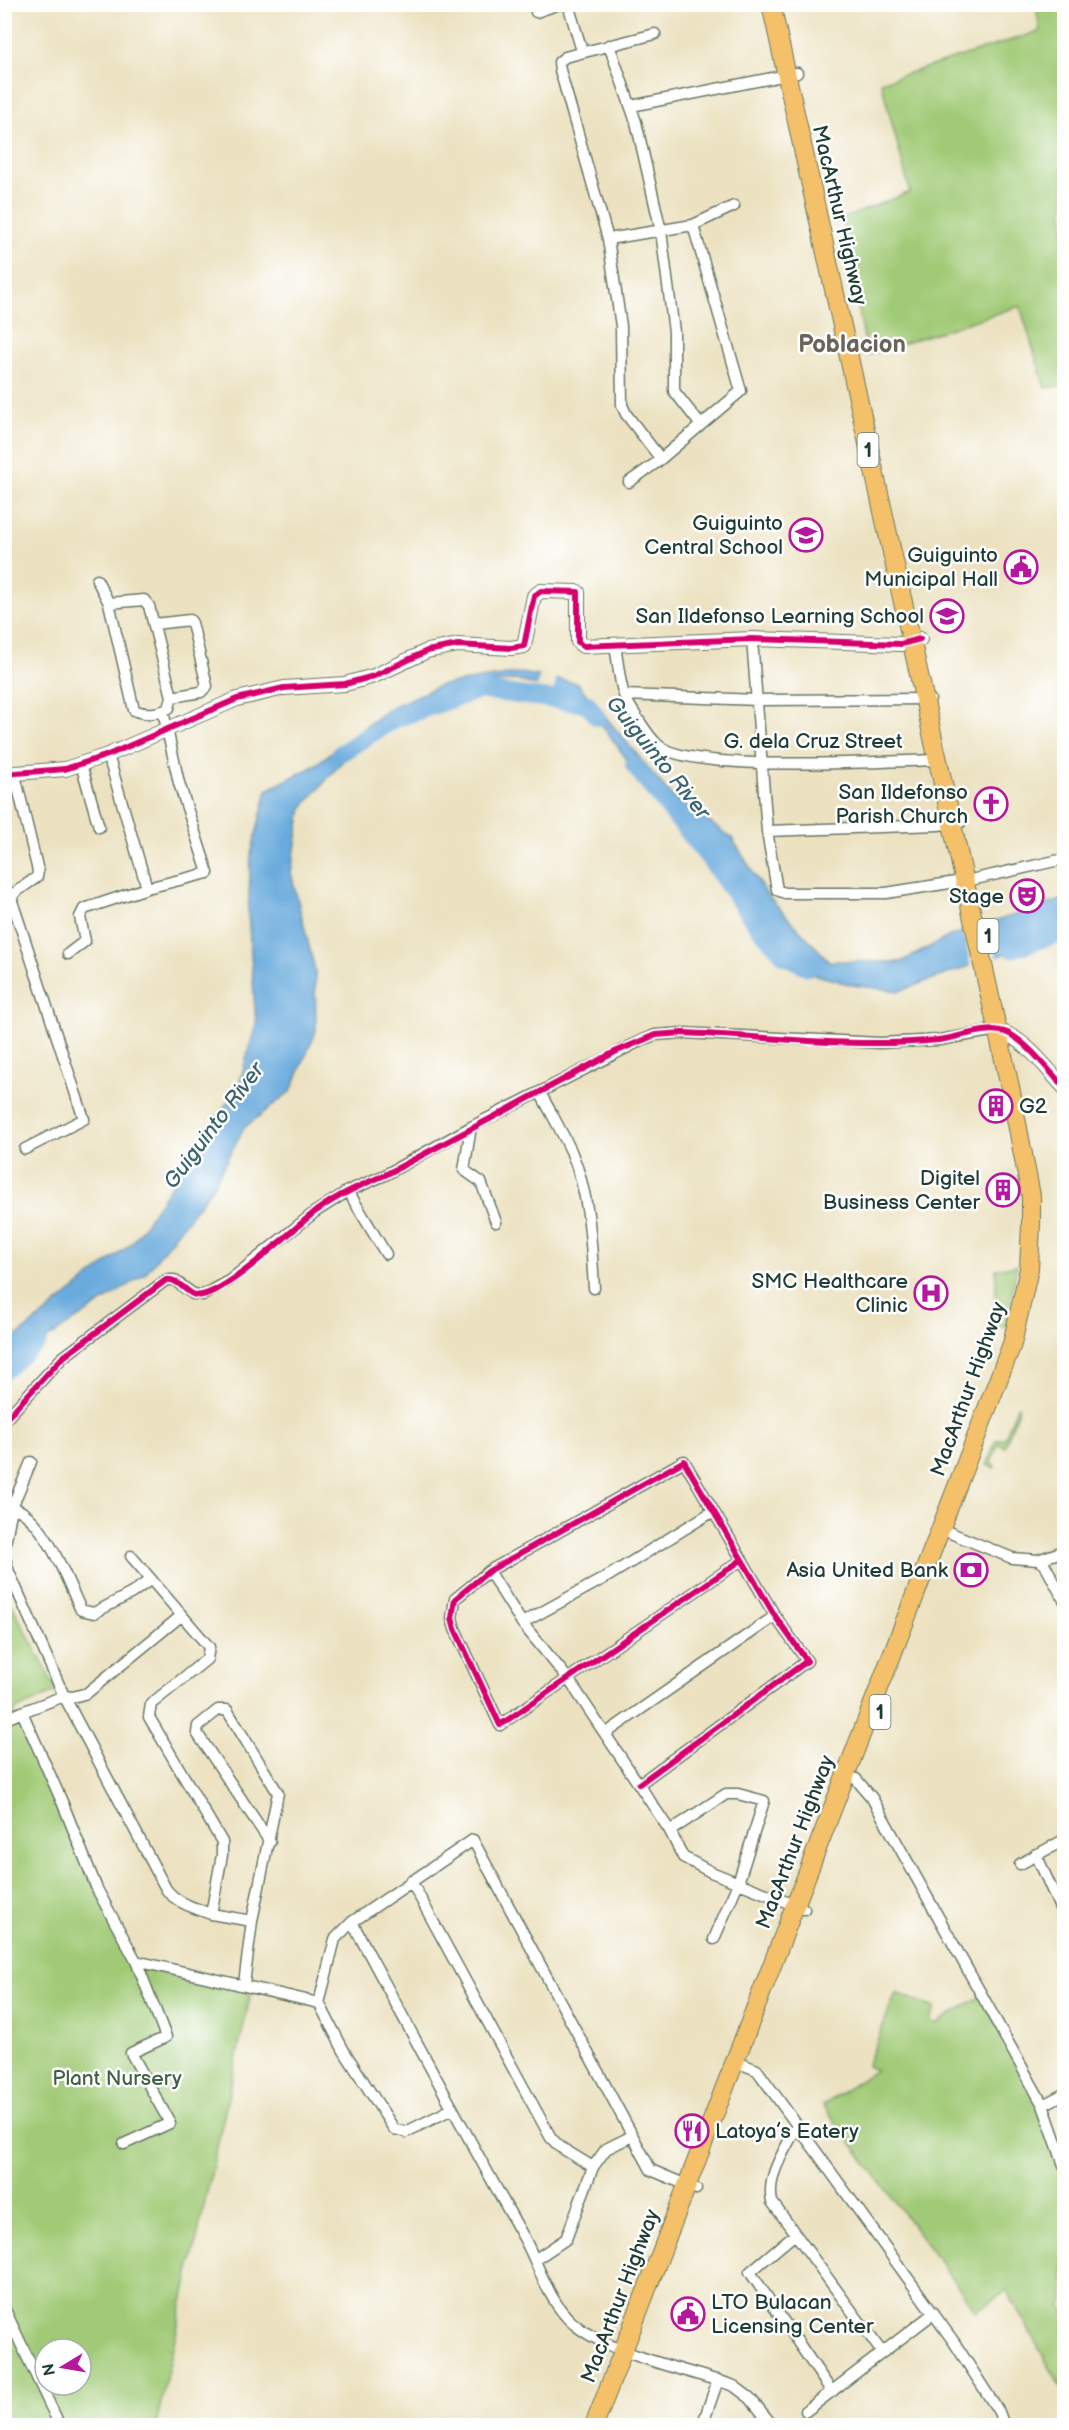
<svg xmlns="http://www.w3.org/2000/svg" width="1069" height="2430" viewBox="0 0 1069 2430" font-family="'Balsamiq Sans',sans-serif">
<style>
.green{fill:#a0ca76;stroke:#608455;stroke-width:1.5;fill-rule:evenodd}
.water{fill:#6aabdd;stroke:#447488;stroke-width:1.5}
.pier{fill:#ece2c1}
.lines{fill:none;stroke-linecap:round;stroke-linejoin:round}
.river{stroke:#6aabdd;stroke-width:18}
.minor-casing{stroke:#677765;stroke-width:13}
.tertiary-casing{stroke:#677765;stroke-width:16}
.trunk-casing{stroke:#677765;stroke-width:20}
.minor{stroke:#fff;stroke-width:10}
.tertiary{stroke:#fff;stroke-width:14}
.trunk{stroke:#f4c16a;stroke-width:18}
.cycleway-casing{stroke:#fff;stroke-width:10}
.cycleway{stroke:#d6006c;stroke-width:6}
.labels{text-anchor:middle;stroke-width:5;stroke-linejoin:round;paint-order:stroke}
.shield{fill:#fff;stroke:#627771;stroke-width:1.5}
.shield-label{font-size:20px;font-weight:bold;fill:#1f3d34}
.street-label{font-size:21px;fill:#1f3d34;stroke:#fff}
.poi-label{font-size:21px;fill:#1f3d34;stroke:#fff;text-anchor:end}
.park-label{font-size:21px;fill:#3f6044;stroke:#fff}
.water-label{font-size:22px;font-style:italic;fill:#39646f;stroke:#fff}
.quarter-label{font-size:24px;font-weight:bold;fill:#69645c;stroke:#fff}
</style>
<rect width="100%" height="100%" fill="#fff"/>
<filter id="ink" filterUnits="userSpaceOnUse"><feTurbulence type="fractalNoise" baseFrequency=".0167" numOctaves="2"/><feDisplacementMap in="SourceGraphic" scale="12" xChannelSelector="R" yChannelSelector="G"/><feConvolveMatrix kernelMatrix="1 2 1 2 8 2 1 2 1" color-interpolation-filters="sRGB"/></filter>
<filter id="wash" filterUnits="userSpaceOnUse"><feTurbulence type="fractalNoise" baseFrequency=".008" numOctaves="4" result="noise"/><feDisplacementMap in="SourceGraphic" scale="24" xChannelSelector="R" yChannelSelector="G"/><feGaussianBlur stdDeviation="1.35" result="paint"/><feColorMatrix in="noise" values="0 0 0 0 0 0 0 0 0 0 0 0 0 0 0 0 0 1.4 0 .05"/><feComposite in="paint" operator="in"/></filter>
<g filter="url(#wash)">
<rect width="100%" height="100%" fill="#ece2c1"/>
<path class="green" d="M1036,5H1064V385L1045,388L1020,306L867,355L842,219L910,192L881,82L1040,31Z
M1017,1265L1006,1327L995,1325L996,1269Z
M1017,1406L1019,1407L1005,1447L998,1444L991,1463L995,1466L994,1468L987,1465L996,1440L1005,1438Z
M12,1605L57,1691L13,1711L132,1966L251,1992L156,2425L5,2426L4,1609ZM45,2349H81V2385H45Z
M896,1993L935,2008L930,2020L935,2024L981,1996L1043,2109L1064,2181V2304L1060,2307L1064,2310V2393L1007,2291L976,2311L823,2105L876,2070L867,2066Z"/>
<path class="water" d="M521,673L577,683L671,795L732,838L767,895L829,961L901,962L950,936L1064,899V933L899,991L852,985L795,969L723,873L693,825L635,771L590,708L551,689L515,680L467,686L361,740L302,808L291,873L315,970L316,1031L291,1091L244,1128L211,1189L145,1274L11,1363L5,1376V1346L133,1242L239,1085L256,1024L248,914L251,854L267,790L312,767L390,708L441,685Z"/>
<path class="pier" d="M540,673L557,676L553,693L537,689Z
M988,920L997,960L971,969L963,929Z"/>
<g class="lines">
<path class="river" d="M341,753L395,719L479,690L588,704L597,717
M634,765L708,857L756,924L785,956L808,967
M1012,949L1064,932
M4,1371L38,1341"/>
</g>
</g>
<g filter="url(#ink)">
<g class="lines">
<g class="minor-casing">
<path id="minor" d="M568,4L582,51
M536,12L559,4
M655,34L565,57L559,62L560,70L608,239L621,326L622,405L626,414L660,458
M609,45L636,122L661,231L674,332V391L700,424
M631,106L797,73
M608,239L693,225L734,206
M629,482L656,463L741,391L693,225
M97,580L109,603L134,710C145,715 159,714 169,708L172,697L149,606L144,600L109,603
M154,624L190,620L192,623L207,686L201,692L172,697
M752,639L767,831L777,890L785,893H886L975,879L1064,859
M615,646C618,661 619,680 624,695C629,706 648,736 657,744C687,774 888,761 937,760
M624,695L758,700L930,699
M108,755L147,888
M81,764L99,827
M15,775L38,871L37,877L13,894L12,901L84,1119L25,1149
M767,831L938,825L961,822
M68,954L85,941L80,917L84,909L147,888L208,873L179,783L163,711
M541,1094C551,1113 562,1132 571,1151C590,1195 591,1241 594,1288
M471,1127L464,1170L481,1182L496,1222
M348,1191L386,1254
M4,1421L62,1358L166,1280H174L193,1294L203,1295L230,1280L315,1212L348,1191L385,1175L471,1127L642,1040L655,1035L683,1033L880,1043L939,1040L997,1030
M12,1507L31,1462
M941,1529L1012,1558L1038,1560L1064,1551
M4,1550L12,1507C45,1517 66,1579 81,1610L94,1613L132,1593L151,1579
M4,1555L9,1572L64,1696L166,1889C176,1903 195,1908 211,1914L222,1855V1842L149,1717L151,1704L207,1659L209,1647L131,1556
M1038,1560L1045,1565L1064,1600
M489,1571L522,1623L569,1680L670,1831L683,1857L711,1872L804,1909
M522,1623L610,1575L712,1512
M22,1712L64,1696L73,1697L87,1693L181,1616
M4,1720L22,1712L63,1804L97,1889L136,1961L319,2003
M605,1734L775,1616
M844,1775L856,1779L872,1798L1043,2105L1064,2165
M639,1784L807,1661L775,1616L684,1461L489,1571L455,1599L452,1618L455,1629L500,1725L740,1561
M670,1831L726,1794H738L764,1801L738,1883L714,1939
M1036,1854L1064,1917
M1020,1864L1064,1840
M411,1881L551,2138L560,2147L593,2167
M211,1914L252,1921
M352,1922C409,2028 465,2133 524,2238C539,2265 549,2304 574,2324C609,2354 689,2370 734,2386L750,2398L773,2426
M244,1984L252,1921L278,1793L227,1710H218L198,1726L197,1733L270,1842
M734,2061L757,2070L954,2342L999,2412L1004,2426
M1043,2105L1064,2094
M452,2109L406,2132L394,2129L344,2051L319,2003L335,1939L352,1922L473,1840L651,2170L696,2189
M797,2126C786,2149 766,2175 772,2202L881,2351
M124,2144L170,2123L131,2053L166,2037L136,1961
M795,2234L750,2272L832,2392
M536,2259L566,2239L593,2167L606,2149L632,2136
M4,2308L60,2426
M806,2411L934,2313
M702,2426L718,2380"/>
</g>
<g class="tertiary-casing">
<path id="tertiary" d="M4,774L65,769L108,755L237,699L284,688L345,684L374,676L427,651L458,645L511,648L524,646L534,596L541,591L578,592V642L583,646L752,639L901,644L920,639
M997,1030C1025,1038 1045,1067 1064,1087"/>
</g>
<g class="trunk-casing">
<path id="trunk" d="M594,2426L1012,1344L1029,1269L1031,1224V1196L1010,1087L771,4"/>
</g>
<use href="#minor" class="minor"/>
<use href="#tertiary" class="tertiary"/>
<use href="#trunk" class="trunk"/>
<g class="cycleway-casing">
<path id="cycleway" d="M4,774L65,769L108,755L237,699L284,688L345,684L374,676L427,651L458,645L511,648L524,646L534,596L541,591L578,592V642L583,646L752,639L901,644L920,639
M4,1421L62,1358L166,1280C180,1277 188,1299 202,1295C233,1288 289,1232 316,1211C338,1195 361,1185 385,1175L615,1052L655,1035L683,1033C767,1036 854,1049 938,1040C958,1038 985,1026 1005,1032C1025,1039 1050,1072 1064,1087
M639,1784L807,1661L775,1616L684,1461L489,1571L455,1599L452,1618L455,1629L500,1725L740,1561"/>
</g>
<use href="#cycleway" class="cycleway"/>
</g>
</g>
<defs>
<g id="school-ring" transform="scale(1.725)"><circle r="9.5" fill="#fff" stroke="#b5179e" stroke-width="1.5"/><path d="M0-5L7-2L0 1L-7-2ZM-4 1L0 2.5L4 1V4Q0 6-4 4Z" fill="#b5179e"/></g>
<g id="civic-ring" transform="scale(1.725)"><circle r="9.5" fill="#fff" stroke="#b5179e" stroke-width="1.5"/><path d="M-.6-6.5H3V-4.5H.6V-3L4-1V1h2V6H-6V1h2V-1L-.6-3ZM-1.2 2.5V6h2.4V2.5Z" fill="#b5179e"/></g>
<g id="church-ring" transform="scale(1.725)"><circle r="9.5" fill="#fff" stroke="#b5179e" stroke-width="1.5"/><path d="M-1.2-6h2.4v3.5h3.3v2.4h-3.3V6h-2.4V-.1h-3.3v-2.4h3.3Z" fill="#b5179e"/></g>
<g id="theatre-ring" transform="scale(1.725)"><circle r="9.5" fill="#fff" stroke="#b5179e" stroke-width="1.5"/><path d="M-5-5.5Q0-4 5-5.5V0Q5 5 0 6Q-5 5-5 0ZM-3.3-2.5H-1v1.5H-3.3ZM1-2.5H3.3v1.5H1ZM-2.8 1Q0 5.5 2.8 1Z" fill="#b5179e"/></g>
<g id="building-ring" transform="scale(1.725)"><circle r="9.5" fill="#fff" stroke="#b5179e" stroke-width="1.5"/><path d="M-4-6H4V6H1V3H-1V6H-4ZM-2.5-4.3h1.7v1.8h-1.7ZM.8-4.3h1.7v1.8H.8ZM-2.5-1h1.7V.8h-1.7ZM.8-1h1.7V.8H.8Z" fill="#b5179e"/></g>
<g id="hospital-ring" transform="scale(1.725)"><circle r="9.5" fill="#fff" stroke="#b5179e" stroke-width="1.5"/><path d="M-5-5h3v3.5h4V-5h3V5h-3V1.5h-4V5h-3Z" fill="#b5179e"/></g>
<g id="bank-ring" transform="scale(1.725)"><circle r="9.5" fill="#fff" stroke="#b5179e" stroke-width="1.5"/><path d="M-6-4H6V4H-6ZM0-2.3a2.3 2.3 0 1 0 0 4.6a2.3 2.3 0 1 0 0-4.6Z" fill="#b5179e"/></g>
<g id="restaurant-ring" transform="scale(1.725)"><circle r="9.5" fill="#fff" stroke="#b5179e" stroke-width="1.5"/><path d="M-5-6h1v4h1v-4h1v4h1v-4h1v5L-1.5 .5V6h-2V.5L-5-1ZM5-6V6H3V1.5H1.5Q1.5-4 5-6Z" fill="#b5179e"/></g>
</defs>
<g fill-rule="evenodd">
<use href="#school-ring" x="806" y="535"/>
<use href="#civic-ring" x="1021" y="567"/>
<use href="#school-ring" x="947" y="616"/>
<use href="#church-ring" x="991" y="804"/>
<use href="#theatre-ring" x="1027" y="896"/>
<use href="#building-ring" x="996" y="1106"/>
<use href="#building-ring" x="1003" y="1190"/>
<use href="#hospital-ring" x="931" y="1293"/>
<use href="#bank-ring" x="971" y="1570"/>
<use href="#restaurant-ring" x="692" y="2131"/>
<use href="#civic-ring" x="688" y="2314"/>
</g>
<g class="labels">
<g class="shield">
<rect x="857.5" y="433" width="21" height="34" rx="4.5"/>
<rect x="977.5" y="919" width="21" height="34" rx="4.5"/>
<rect x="869.5" y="1695" width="21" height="34" rx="4.5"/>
</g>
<g class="shield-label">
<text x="868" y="457">1</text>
<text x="988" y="943">1</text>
<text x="880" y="1719">1</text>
</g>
<g class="street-label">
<text transform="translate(840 215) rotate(77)" y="7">MacArthur Highway</text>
<text x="813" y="748">G. dela Cruz Street</text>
<text transform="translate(968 1389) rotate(-70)" y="7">MacArthur Highway</text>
<text transform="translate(795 1842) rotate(-69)" y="7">MacArthur Highway</text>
<text transform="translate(620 2296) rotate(-69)" y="7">MacArthur Highway</text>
</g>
<g class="poi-label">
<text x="783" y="530">Guiguinto<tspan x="783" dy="24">Central School</tspan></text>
<text x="998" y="562">Guiguinto<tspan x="998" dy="24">Municipal Hall</tspan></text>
<text x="924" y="623">San Ildefonso Learning School</text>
<text x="968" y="799">San Ildefonso<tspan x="968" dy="24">Parish Church</tspan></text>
<text x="1004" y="903">Stage</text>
<text x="1019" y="1113" text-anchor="start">G2</text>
<text x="980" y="1185">Digitel<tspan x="980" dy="24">Business Center</tspan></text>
<text x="908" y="1288">SMC Healthcare<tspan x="908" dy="24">Clinic</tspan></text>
<text x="948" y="1577">Asia United Bank</text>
<text x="715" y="2138" text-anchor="start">Latoya’s Eatery</text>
<text x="711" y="2309" text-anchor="start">LTO Bulacan<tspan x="711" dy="24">Licensing Center</tspan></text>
</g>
<g class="park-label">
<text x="117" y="2085">Plant Nursery</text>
</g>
<g class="water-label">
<text transform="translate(659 757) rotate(51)" y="8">Guiguinto River</text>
<text transform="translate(213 1125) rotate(-53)" y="8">Guiguinto River</text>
</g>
<g class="quarter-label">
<text x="852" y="352">Poblacion</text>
</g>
</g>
<rect width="1069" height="2430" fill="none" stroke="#fff" stroke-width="24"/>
<g transform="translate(63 2367) rotate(259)"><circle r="28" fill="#ffffff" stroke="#a5b1ae" stroke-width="1.5"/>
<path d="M0-4.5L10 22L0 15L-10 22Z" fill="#b5179e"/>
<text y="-9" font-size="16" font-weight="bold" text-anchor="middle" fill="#1f3d34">N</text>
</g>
</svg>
